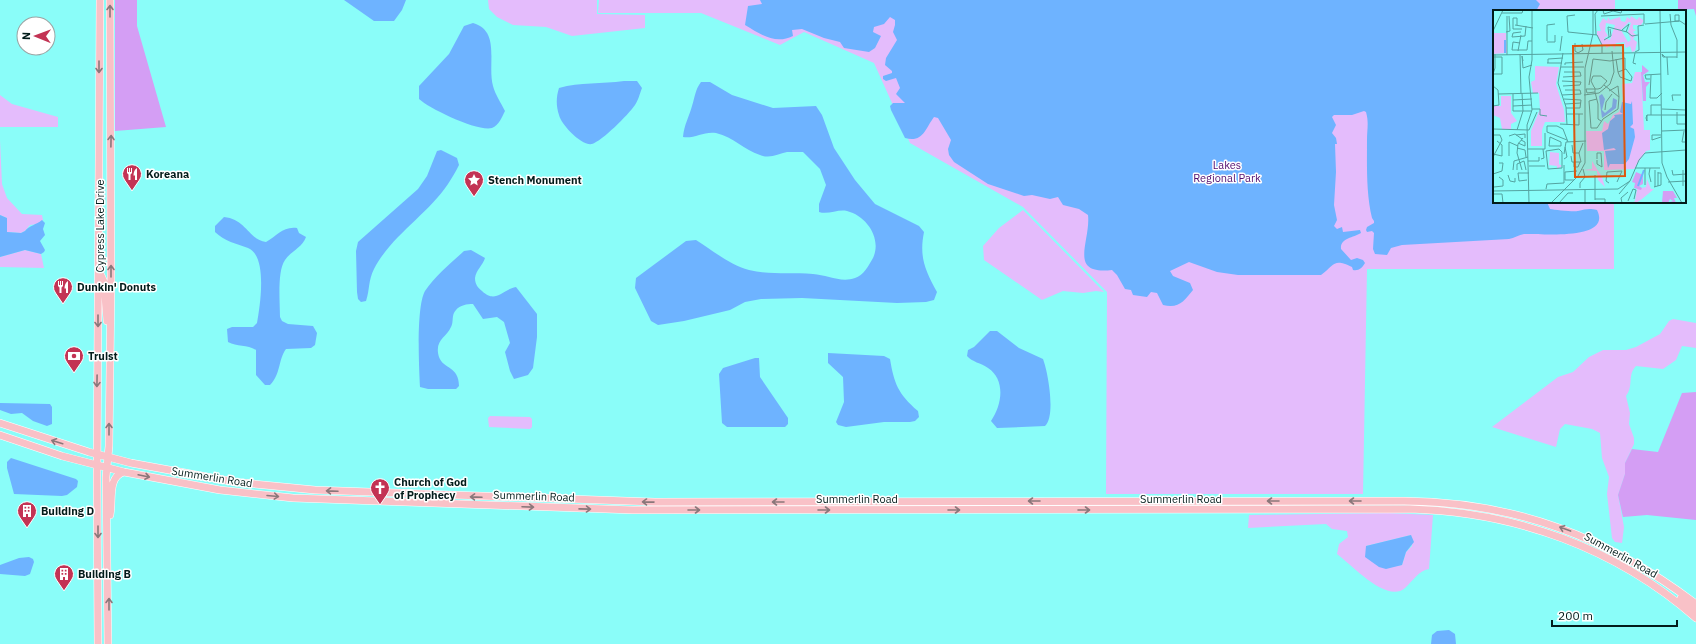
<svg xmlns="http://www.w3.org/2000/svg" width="1696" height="644" viewBox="0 0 1696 644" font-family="'IBM Plex Sans',sans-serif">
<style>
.green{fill:#e4bcfc;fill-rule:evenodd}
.forest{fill:#d49ef4}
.water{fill:#6eb3ff}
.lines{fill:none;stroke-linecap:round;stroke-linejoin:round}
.major-casing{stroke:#fff;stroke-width:8}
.major{stroke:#f9c1c7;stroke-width:7}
.oneway{stroke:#8a777a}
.labels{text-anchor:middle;stroke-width:3;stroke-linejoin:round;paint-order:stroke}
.park-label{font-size:11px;fill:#520e6f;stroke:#fff}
.poi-label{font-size:11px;font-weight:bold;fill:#031c1b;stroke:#fff;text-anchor:start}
.street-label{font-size:11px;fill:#031c1b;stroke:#fff}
.inset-river{fill:none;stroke:#6eb3ff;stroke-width:2}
.inset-road{fill:none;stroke:#54a3a0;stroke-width:1}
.view{fill:#dd560d;fill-opacity:0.15;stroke:#dd560d;stroke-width:2}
.inset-edge{fill:none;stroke:#031c1b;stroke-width:2}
</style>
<rect width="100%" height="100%" fill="#8afdf9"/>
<path class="green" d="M488,0H597V14L645,15V28L572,36L546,27L513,25L497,17L489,9Z
M599,0H1615V11H1494V202H1614V269H1367L1363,494H1106L1107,292L1023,207L910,143L874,63L804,32L780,45L701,13H598Z
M0,95L12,104L58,117V127H0Z
M0,140L2,184L7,198L22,214L42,215L43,220L37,224L30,225L25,231L21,233L7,232V218L0,215Z
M1023,210L1104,292L1096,291L1083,293L1063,291L1042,300L984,260L983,246L999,228Z
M25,250L41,254L44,268L0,267V257Z
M1673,319L1696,323V348L1682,346L1676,360L1663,369L1636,366C1627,375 1634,386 1626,396L1630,413L1629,424L1634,438V444L1625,463V474L1618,495L1624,527L1622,543L1615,542L1612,538L1607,494L1609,477L1602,458L1600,433L1592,429L1565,424L1560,429L1556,447L1492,427L1558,377L1573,372L1589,357L1603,350H1626L1636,347L1660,334L1669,321Z
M490,416L530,417L532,419V427L530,429L489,427L488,418Z
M1388,513L1433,515L1429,569C1418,571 1413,581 1405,588C1387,604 1352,565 1337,554L1339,544L1348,537L1347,531L1332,529L1326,524L1248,528L1249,515ZM1411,535L1412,546L1406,552L1402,565L1390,567L1366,546Z"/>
<path class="forest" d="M115,0H137V26L166,127L115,131Z
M1678,0H1696V16L1694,9L1678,10Z
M1696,392V520L1647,515L1623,517L1618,495L1625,474V463L1632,449L1658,452L1682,393Z"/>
<path class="water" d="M344,0H406L402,10L394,21H374Z
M753,0H1536L1540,4L1536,11H1494V202H1547L1550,209C1555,210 1574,212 1578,211C1586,209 1589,208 1597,210C1613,242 1537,233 1524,234C1519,235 1514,238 1509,239L1402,245L1391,248L1387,255L1375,254L1373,249L1374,233L1372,231L1367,232L1366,230L1367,227L1374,223V221L1372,218C1366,193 1367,166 1367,140C1367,130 1369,122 1366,112L1364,111L1352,115H1334L1332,117L1336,125L1332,133L1336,138L1337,144H1335L1336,172L1334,205L1337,220L1334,226L1337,229L1342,227L1343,232L1360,230L1361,233C1353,238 1340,238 1341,249L1351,260L1357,258L1363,260L1365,263C1362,268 1359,271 1353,270L1352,267C1333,258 1335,265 1321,275H1238L1217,272L1189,262L1170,271L1173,276L1190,283L1193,290C1184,301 1179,309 1163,305L1157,293L1151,292L1147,297L1133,295L1131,290L1125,289L1117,275L1112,270C1067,275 1091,242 1088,215L1079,209L1063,205L1058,197L1050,199L1032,195L1024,196L988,184L954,162L949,155L948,149L951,140L938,118L934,117C925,129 923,143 905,138L891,110L890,106L893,103H905L896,94L900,88L896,78L886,81L883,79V76L892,73V71L885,65L886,58L897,40L893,32L895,25V20L890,17L884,24L874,27L873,32L881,36L875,48L869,52L844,48L840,42L824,38L802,29L792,30L793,36C775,45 760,34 745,25L748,6L762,4L760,0Z
M473,23C501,31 487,64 493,86C495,94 501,103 505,111C502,117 499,125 492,128C478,132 430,109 419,99V86L449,54L464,26Z
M624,81H637L642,88C640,93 638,101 635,105C628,115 602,141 592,144C581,146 561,124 559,115C556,106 556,97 559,88C580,82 602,84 624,81Z
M701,82H710L732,95L773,108L816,106L822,115L834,148L855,180L875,204L919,226L924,232C919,257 925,270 937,292L934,300L926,302L897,303L802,298L761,299L745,302L730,310L684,321L658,325L651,321L635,288L636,278L686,241L696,240C712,250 730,265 749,270C770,275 791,272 813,274C827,275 841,283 855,278C863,276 869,265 873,258C882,239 867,216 847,211C838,209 828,215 819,212V204L826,185L820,169L803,152C798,152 792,152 787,152C778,154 770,159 760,155C744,150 734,137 716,133C704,131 694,139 683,137C684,125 689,117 692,106C695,97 695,90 701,82Z
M441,150L457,158L459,165C456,171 452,178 448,184C428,214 391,236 374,269C368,281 370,289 366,301L361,302L358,299L357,292L356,251L358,242L418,189L427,176L437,151Z
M0,215L7,218V232L21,233L25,231C30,225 36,225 42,220L45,223L43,229L45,235L40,241L45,250L44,252L41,254L25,250L0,257Z
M224,217C246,219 249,240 266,242C277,236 283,226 297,228L299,233L306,237C302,248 291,251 285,260C277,271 280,303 280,317L282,321L288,324L313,326L317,333L315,345L311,348L286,349C278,360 281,374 270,385H265L256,375V350C247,344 237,347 228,342L227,329L232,327H253L257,323C260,306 268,256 248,248C237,244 224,241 215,232V226Z
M471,250L485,258C483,265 476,270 475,278C475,284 478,288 482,291C496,304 501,290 516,287L537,314V337L533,368L528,375L514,379L510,371L505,352L510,343L504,322L497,317L483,319L473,304C467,304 460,305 456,310C451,315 454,322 451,327C446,338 434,340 439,357C443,369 459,366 459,386L456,389H428L420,387C419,367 416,307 425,291C435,276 451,263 464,251Z
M990,331H997L1019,348L1043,359C1048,372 1056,416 1045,426L997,428L991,421C1002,405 1006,380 988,368C981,363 972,362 967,356L968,350L974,347Z
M828,353L884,356L890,359C894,383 898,394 918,411L919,417L915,421L910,422H884L846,427L838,425L836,422L844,402L843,377L828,363Z
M755,358H759L760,377L788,418V424L785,427H727L722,423L719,374L723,368Z
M0,403L50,404L52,407V424L47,426L33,421L22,413L11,414L0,410Z
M11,458L76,479L78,481L77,487L67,495L62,496L14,494L7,468V462Z
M1411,535L1414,542L1406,552L1402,565L1386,569L1379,567L1365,557L1366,546Z
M29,557L33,559L34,562L30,574L25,576L0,574V565L19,558Z
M1449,630L1455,634L1456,644H1431L1432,635L1437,631Z"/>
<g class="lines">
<g class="major-casing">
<path id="major" d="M99,271L104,282L107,321
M0,423L89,452L131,463L235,482L315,490L655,502L1404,501C1515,502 1608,537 1696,604
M0,435L62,456L124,472L220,490L293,498L633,510L1410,509C1516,512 1616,548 1696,618
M110,515C113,500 107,477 124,472
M1681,598L1696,610
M98,644L97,476L100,0
M108,644L106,477L109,446L111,286L110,0"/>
</g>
<use href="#major" class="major"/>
</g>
<defs><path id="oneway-shaft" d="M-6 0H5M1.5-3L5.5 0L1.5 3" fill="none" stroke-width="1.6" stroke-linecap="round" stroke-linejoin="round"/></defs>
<g class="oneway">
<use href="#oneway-shaft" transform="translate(110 11) rotate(-90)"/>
<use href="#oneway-shaft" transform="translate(99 67) rotate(90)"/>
<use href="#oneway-shaft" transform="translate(111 141) rotate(-89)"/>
<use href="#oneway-shaft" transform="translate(111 271) rotate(-90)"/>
<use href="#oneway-shaft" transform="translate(98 321) rotate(90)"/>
<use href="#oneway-shaft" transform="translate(97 381) rotate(91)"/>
<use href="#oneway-shaft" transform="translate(109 429) rotate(-90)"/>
<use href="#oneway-shaft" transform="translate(57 442) rotate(-163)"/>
<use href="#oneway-shaft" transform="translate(144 476) rotate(12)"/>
<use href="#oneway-shaft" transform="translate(332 491) rotate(-178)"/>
<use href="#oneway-shaft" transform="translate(273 496) rotate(5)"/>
<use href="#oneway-shaft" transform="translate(476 497) rotate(-178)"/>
<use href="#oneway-shaft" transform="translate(1034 501) rotate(180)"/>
<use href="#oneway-shaft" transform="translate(1273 501) rotate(180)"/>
<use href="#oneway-shaft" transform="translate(1355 501) rotate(180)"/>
<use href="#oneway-shaft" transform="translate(648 502) rotate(-179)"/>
<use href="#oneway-shaft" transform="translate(778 502) rotate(180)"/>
<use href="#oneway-shaft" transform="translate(528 507) rotate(2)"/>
<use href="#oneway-shaft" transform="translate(585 509) rotate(1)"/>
<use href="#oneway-shaft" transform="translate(694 510)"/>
<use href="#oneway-shaft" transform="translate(824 510)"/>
<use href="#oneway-shaft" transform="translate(954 510)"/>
<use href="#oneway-shaft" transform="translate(1084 510)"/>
<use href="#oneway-shaft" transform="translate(1565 529) rotate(-160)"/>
<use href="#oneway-shaft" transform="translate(98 532) rotate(90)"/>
<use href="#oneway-shaft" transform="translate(109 604) rotate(-90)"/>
</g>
<defs>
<g id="restaurant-pin" transform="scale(1)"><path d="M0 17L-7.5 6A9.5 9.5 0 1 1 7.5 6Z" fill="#c33354" stroke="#fff"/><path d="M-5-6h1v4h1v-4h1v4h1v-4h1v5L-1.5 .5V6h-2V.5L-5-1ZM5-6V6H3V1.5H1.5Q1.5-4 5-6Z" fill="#fff"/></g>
<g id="sight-pin" transform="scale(1)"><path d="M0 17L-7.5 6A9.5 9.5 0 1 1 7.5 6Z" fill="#c33354" stroke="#fff"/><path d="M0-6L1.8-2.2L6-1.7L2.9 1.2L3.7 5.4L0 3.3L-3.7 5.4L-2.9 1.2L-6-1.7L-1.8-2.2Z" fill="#fff"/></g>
<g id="bank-pin" transform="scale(1)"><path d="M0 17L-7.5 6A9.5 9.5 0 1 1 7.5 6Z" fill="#c33354" stroke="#fff"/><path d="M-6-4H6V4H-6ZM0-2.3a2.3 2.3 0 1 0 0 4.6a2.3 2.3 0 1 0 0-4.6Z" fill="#fff"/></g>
<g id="church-pin" transform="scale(1)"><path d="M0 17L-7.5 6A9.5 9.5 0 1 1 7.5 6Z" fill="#c33354" stroke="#fff"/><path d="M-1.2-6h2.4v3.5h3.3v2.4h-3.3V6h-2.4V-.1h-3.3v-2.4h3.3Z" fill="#fff"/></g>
<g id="building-pin" transform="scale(1)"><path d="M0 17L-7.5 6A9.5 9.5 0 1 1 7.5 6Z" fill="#c33354" stroke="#fff"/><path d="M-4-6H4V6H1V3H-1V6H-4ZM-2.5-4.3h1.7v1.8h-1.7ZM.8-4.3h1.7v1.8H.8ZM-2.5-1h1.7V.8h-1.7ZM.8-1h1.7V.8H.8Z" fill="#fff"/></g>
</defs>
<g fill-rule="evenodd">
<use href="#restaurant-pin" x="132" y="174"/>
<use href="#sight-pin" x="474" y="180"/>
<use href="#restaurant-pin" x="63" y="287"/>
<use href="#bank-pin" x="74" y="356"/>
<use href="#church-pin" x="380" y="488"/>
<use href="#building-pin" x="27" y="511"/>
<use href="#building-pin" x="64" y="574"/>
</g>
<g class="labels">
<g class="park-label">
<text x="1227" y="169">Lakes<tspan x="1227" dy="13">Regional Park</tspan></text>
</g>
<g class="poi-label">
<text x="146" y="178">Koreana</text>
<text x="488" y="184">Stench Monument</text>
<text x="77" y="291">Dunkin' Donuts</text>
<text x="88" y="360">Truist</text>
<text x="394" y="486">Church of God<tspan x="394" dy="13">of Prophecy</tspan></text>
<text x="41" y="515">Building D</text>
<text x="78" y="578">Building B</text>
</g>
<g class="street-label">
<text transform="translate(100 226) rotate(-90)" y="4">Cypress Lake Drive</text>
<text transform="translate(212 477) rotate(9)" y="4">Summerlin Road</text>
<text transform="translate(534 496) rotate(2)" y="4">Summerlin Road</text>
<text x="857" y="503">Summerlin Road</text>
<text x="1181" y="503">Summerlin Road</text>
<text transform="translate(1621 555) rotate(29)" y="4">Summerlin Road</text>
</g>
</g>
<g transform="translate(1493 10)">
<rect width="193" height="193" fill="#8afdf9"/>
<path d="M138,6L144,10L146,7L150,10L151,6L150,12L148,15H140V19L143,20L140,22L143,25L140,29L144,32L142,41L139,42L137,36L133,38L131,33L133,32L123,33L121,40L120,35L113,38V35H110V38L104,25V21H108L106,15L110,8L114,11L115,7L117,10L127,7L128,11L132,12L134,7L137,9ZM136,12L138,13L135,22L138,30L135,32L128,20ZM113,13L122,15L117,30L111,28L115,26L112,21ZM0,23H13L14,43L0,44ZM42,56L66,57L63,74L71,100L72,112H52L49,120V136H38V121L47,99L46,83H40L38,72L42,70ZM142,62H148L151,120H157V140L153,141L141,159L111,160V141H94L93,121H109L111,111L115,114L120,105L126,102L130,89L129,74L139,73ZM8,86H18V103L24,111L18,114V119H9L7,108L0,105L1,96H8ZM57,142L66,143V154L69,156L64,159V156L56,155ZM99,151L109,167L112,177L105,170L104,161L90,160L99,159ZM154,169L158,179H161L149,189L143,193H139L142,191L144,179L153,177Z" fill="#e4bcfc" fill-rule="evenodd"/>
<path d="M149,55L156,61L150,65L152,72H157L153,77V91H150L148,62H145H149ZM143,162L150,165V174L146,176L149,178L148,180L141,178L142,173L139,172ZM170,181H180L184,188H181L183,193L177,192L180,191L177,189L175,193H169Z" fill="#d49ef4"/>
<path d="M109,84L112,89L109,100L112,103L119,97L120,88L124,90L123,98L109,108L106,86ZM139,91L140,114L137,117L141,119L142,127L136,149L132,154H117L115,158L112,141L123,140L121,138L111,140L109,123L115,119L117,111L122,107L121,105L130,104L127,102L129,92L138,94Z" fill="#6eb3ff"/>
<path class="inset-river" d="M12,43V30M145,176L151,160"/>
<path class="inset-road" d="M110,0L111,4L120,1L128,3L129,0M167,0L169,153L174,167L189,193M9,3H29L30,0M177,4L178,15L184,30V48M82,5L74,6L75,22L104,25L109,35V43M182,5H186V11H182ZM108,6L151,4V14M152,14L187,11L193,15M22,15L40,18M24,15V8H20V19H29M129,20L136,14L133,22M0,21L10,0M13,22L17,21L16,6M28,22L20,23L19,27L32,26L33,16M103,25L102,4L105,0M116,27L115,17L134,22L139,26L145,25M111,30L118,26L117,19M54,31V15L62,14M54,32H62V25M27,33L20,32L19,40H34L35,31H39M82,33V41L85,43L90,40L89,34M25,41L28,25M67,41L69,26M142,42L146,40L145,16L151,15M70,43L65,73L73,97L74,115M142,43L140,53L143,54M27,44L28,84M0,45L193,42M14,45V6M0,47H9V64H0L2,58V44M172,47L169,44L170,47H184M174,47L175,65M123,49L125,62L127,67L138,71L139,67L133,59L125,62M30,51L29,46L30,58L39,55M54,53H69M55,53V49L70,48M72,55V53L90,52M68,57H91M158,65L157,88H164L169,83M70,67L88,66L87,62H71M157,69H153L152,65L168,64M69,71L88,72L87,75L70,76M96,75L100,49L117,51L132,48V59M0,76L5,80L6,95L0,96M116,81L125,76L126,87M102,82L94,83L93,79H105L108,78L114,71L108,66H100L98,71L101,77L102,78V82L105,94V109L108,111M5,84L45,83M20,84V101H39M69,85L88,84L87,80H72M91,85L106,83L117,74L121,62L119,41M71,89L88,90L87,98H73M104,89L96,91L98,118H104L110,109L125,99L126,87L111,75M20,90L39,89M180,91L179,85H188M72,94L88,93M20,96L39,95M39,99H47V105L54,106M169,99L193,100M112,100L113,92L119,84M184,102V114H193M74,104H90M154,105H193M154,105V111L153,108ZM158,105V95H168M67,114L86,115V104M0,119L36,120L44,102M24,120L30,101L29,83M169,121L193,120M191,121L189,132H193M0,125H7L9,130L0,147M23,125L32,124V128M168,125H159V130L168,127M16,126L22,124L29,129M57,127L68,132V136H56ZM74,130L54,122V116H64L70,119L75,132M25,133L32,136V132L28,130M79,135L80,143H86M24,138L32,140L33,147M35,139H52V123M66,139L69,142V158L55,159L53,141ZM0,144L9,146V135L4,131M71,144L73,132L93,131M16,146V132L25,136M78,146L79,152H88L86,143L90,133M48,149L51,148L50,139M71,149L74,147L72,137M104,149V143H108L109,157L104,154V150M35,151H46V147M81,152V157H85L87,152M71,155V173M36,156H52M142,158H167M157,158L156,164L158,172M20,160L21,151L35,147M24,160V154L31,151L33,160M29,160L24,143L25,134L30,128M162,160V177M179,160L180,165L193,164M190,160V176M165,162V176M0,164L9,161L10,153H6M15,165L17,171L22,172V168M34,170L26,171L25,163H36M81,170H72V162L84,161M175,172L193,171M116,173L113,171L114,162L129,161L124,172M152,175V158M1,177L10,176V170L6,167M161,177L168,175V163H165M87,178V173L92,167L90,159M53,179L54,174L71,173M92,179V193M0,181L125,179L137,171L146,150L152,143L193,140M0,184H9L10,193M126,184L137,171M102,189H112V193M102,190V165M135,191L140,179L143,180L141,189M36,193L34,115L39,100L36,67L39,50V0M58,193L85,166L92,153V58L100,24V0M66,193L75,183H80M129,193L128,188L135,182"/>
<path class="view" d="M130,35L132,166L82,167L80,36Z"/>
<rect width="193" height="193" class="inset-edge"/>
</g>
<g transform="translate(36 36) rotate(271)"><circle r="19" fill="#ffffff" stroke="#9aa4a4"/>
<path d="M0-3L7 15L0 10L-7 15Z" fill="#c33354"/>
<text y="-6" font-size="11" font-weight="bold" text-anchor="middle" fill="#031c1b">N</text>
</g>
<path d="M1552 620v6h125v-6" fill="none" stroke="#031c1b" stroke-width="2"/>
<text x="1558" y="620" font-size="12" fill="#031c1b" stroke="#ffffff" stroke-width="3" paint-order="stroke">200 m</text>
</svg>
